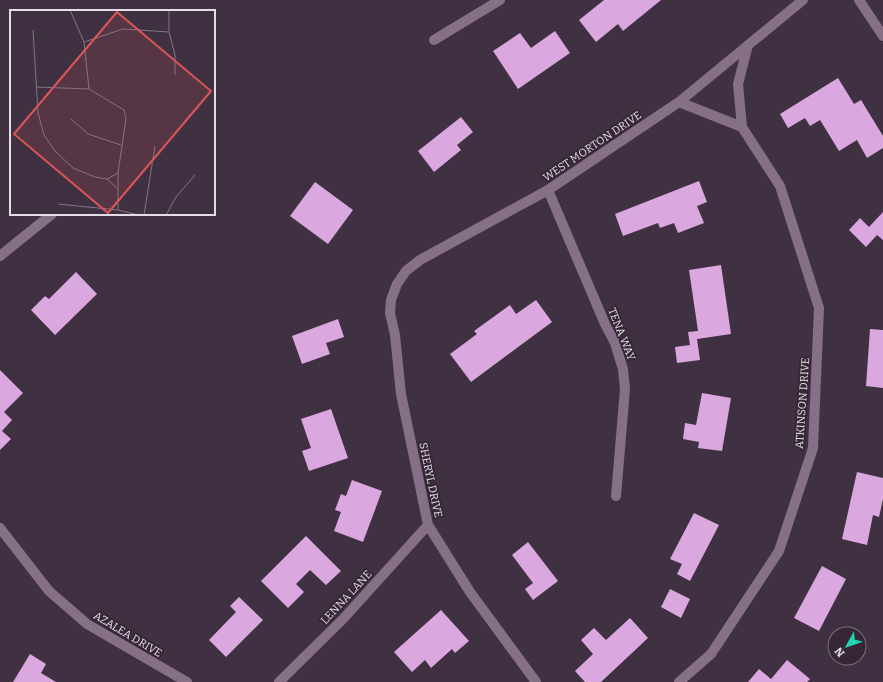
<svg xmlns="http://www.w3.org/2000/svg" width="883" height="682" viewBox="0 0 883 682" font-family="Bitter,serif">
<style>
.building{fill:#dba7df}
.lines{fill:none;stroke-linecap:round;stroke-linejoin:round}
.minor{stroke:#867087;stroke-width:10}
.labels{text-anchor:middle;stroke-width:4;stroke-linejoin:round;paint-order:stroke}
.street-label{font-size:11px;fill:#e6dce7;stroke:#362737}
.inset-road{fill:none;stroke:#827584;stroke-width:1}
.view{fill:#da5558;fill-opacity:0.15;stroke:#da5558;stroke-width:2}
.inset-edge{fill:none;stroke:#e6dce7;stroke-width:2}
</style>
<rect width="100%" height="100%" fill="#403142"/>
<path class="building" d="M604,0H661L623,31L618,24L596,42L579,20Z
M555,31L570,53L518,89L493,51L520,33L531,48Z
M838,78L854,104L861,100L883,136V148L867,158L857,140L839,151L820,120L810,126L805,118L788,128L780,114Z
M461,117L473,132L457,145L461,150L434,172L418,151Z
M699,181L707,202L697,206L704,223L678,233L674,223L660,228L658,223L623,236L615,214Z
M315,182L353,210L328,244L290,216Z
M883,212V240L877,235L866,247L849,230L860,218L869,227Z
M721,265L731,334L697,339L700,360L677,363L675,347L690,345L688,332L698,331L689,270Z
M76,272L97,294L55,335L31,310L45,296L49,299Z
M536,300L552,322L471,382L450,354L477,334L474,331L510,305L516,314Z
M338,319L344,337L326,343L330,354L302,364L292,336Z
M870,329L883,330V388L866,386Z
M0,370L23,393L4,412L12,420L2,431L11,439L0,450Z
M702,393L731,398L722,451L698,448L699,442L683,439L685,423L696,425Z
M331,409L348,458L309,471L302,451L311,448L301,419Z
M857,472L883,478V499L879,517L873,515L867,545L842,539Z
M352,480L382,491L363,542L334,531L341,512L335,510L341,494L346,496Z
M694,513L719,525L690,581L677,574L682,564L670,559Z
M306,536L341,571L326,585L310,570L296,584L304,592L288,608L261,581Z
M528,542L558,581L533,600L525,589L533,583L512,555Z
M822,566L846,579L819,631L794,618Z
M670,589L690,599L681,618L661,607Z
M239,597L263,620L226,657L209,640L236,612L230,606Z
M441,610L469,641L455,653L452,649L431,668L425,660L412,672L394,652Z
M630,618L648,638L601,682H585L575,671L593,654L581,640L594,628L606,640Z
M30,654L46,664L41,673L56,682H13Z
M787,660L810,679L807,682H748L759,669L771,679Z"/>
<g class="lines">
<path class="minor" d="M859,0L883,36
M434,40L500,0
M742,127L738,84L748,45
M548,190L605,324L615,343L623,369L625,389L616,496
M0,256L52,214
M0,528L49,591L87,624L187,682
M279,682L343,619L428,525
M536,682L470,592L428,525L401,394L395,335L390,313L391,300L397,284L406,271L420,260L548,190L679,102L803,0
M679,682L711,654L779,551L813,448L819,308L780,186L742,127L679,102"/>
</g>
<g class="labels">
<g class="street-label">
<text transform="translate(592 146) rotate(-34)" y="4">WEST MORTON DRIVE</text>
<text transform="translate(622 334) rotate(68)" y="4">TENA WAY</text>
<text transform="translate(802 403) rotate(-86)" y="4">ATKINSON DRIVE</text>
<text transform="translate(431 480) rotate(78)" y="4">SHERYL DRIVE</text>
<text transform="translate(346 597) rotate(-47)" y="4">LENNA LANE</text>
<text transform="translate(128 634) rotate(31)" y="4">AZALEA DRIVE</text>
</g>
</g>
<g transform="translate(10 10)">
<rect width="205" height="205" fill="#403142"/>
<path class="inset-road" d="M60,0L74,32L79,79M159,0V22L165,45V65M23,20L28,103L34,125L45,141L63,158L85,167L97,169L108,163M74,32L113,19L159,22M27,77L79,79L114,100L116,109L108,163V200L129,205M61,109L78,124L111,135M97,169L108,179M48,194L108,200M134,205L145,136M156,205L166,187L185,165"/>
<path class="view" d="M107,2L201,81L98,203L4,124Z"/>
<rect width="205" height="205" class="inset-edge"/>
</g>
<g transform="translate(847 646) rotate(230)"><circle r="19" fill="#362737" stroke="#7c6f7d"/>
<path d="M0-3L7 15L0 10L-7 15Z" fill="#1ed5b0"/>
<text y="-6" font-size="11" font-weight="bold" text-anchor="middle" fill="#e6dce7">N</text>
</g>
</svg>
